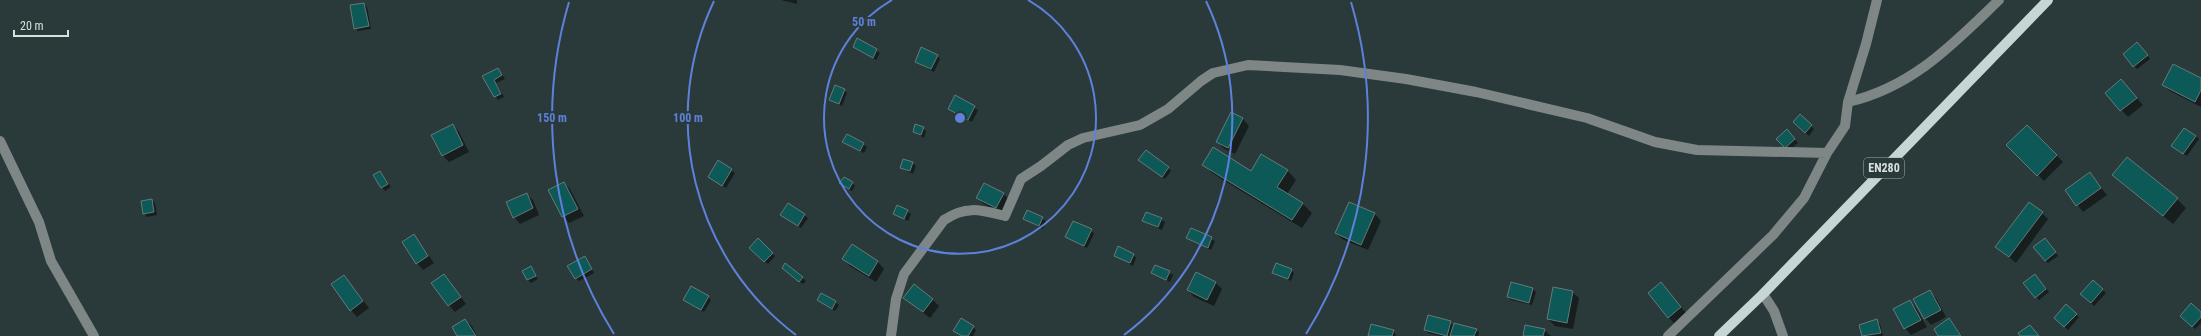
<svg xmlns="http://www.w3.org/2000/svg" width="2201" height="336" font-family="'Roboto Condensed',sans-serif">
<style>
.shadow{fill:#0007}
.building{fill:#0c5957;stroke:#677978}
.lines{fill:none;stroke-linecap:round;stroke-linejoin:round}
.minor{stroke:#7e8686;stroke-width:10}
.major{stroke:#c6d6d5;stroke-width:10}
.ring{fill:none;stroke:#5e81da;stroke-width:2}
.labels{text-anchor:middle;stroke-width:4;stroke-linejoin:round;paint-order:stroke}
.shield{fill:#2a3939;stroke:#a3aead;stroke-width:1}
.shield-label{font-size:12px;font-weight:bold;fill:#d7e0df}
.centre{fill:#5e81da;stroke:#2a3939;stroke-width:2}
.ring-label{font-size:12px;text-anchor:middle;font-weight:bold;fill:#5e81da;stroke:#2a3939;stroke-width:4;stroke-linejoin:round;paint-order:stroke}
</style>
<rect width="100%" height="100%" fill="#2a3939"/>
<path class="shadow" d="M 781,0 L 797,0 L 797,4 Z
M 364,4 L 367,7 L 371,29 L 358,31 L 355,28 Z
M 858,40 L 880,53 L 876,60 L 854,46 Z
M 2140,47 L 2150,59 L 2137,69 L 2124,54 Z
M 937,55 L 940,59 L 934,72 L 916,62 Z
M 498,69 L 505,79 L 496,83 L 504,97 L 498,100 L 484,76 Z
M 2201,79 L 2201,107 L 2170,91 L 2164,85 Z
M 2121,81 L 2143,105 L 2128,117 L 2106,93 Z
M 844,90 L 847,93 L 842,106 L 830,100 Z
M 955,97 L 978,110 L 972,122 L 949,109 Z
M 1231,113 L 1243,119 L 1249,126 L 1235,154 L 1223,148 L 1217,142 Z
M 1800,116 L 1814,129 L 1809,136 L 1797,125 Z
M 453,125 L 459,132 L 469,152 L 449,162 L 442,155 Z
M 2027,126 L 2063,162 L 2044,181 L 2008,145 Z
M 923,128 L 926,131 L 924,138 L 914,132 Z
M 1790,134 L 1798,143 L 1788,151 L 1777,139 Z
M 847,135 L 867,147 L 864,153 L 844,142 Z
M 2196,136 L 2199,139 L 2187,156 L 2176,149 Z
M 718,162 L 735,173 L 726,188 L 709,177 Z
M 912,163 L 916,166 L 913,174 L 901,168 Z
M 1143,163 L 1168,168 L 1171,171 L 1165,179 Z
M 1203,164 L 1251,172 L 1287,170 L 1296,180 L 1287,194 L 1303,204 L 1312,213 L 1302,228 L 1212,173 Z
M 380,172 L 391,187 L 385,191 L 374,176 Z
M 2089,174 L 2107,195 L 2083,212 L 2066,190 Z
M 564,183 L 570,189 L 584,216 L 569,223 L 563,216 Z
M 841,183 L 852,183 L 855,186 L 852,191 Z
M 2123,184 L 2177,199 L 2186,208 L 2173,224 Z
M 526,194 L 533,200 L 539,215 L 520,224 L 514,217 Z
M 1003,194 L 1010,200 L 1003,214 L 984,204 L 977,198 Z
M 152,200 L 155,203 L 157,215 L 147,217 L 144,213 Z
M 1349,203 L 1375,214 L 1381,221 L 1368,250 L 1342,239 L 1336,233 Z
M 788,204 L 808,218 L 801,228 L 785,218 Z
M 897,206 L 911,214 L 908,221 L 894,213 Z
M 1027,211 L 1046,221 L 1043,229 L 1024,219 Z
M 2042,213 L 2048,219 L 2016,263 L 1997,247 Z
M 1161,219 L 1165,222 L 1162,230 L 1143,221 Z
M 1191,229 L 1215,241 L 1211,250 L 1187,238 Z
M 1091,230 L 1094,234 L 1087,248 L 1067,237 Z
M 414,236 L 434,263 L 423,270 L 417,263 Z
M 758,240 L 775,256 L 768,264 L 750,248 Z
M 2048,242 L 2058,256 L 2048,263 L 2045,260 Z
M 852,246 L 878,262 L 884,269 L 876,282 L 850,266 L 844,259 Z
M 1133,254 L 1136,258 L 1133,266 L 1115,255 Z
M 588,261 L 594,273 L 579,281 L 575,278 Z
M 786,265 L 806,281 L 803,284 L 786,271 Z
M 1156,266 L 1173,275 L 1170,282 L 1153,273 Z
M 530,268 L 538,279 L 531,283 L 528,280 Z
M 1291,270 L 1294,273 L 1291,281 L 1274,273 Z
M 1196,273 L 1216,283 L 1222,289 L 1214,306 L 1194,297 L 1188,290 Z
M 444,275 L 466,304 L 455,312 L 449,305 Z
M 344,276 L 369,308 L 357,317 L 351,310 Z
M 2038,279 L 2049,292 L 2039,300 L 2036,297 Z
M 2093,281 L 2106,293 L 2094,306 L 2081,294 Z
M 1661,283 L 1687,314 L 1675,324 L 1668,317 Z
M 1511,284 L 1533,289 L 1536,292 L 1532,305 L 1511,300 L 1508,297 Z
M 1930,291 L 1936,298 L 1946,317 L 1931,325 L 1925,318 Z
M 1572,292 L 1579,298 L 1573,329 L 1555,326 L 1548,319 Z
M 708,297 L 711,300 L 704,312 L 684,300 Z
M 905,298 L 932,299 L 939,306 L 930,318 Z
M 818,300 L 835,302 L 839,305 L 835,311 Z
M 1910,301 L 1916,308 L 1927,327 L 1911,335 L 1905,328 Z
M 2066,306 L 2079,317 L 2068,330 L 2055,318 Z
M 2201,313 L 2201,323 L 2195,329 L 2184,319 Z
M 1949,319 L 1955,326 L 1962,336 L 1940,336 Z
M 465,320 L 472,326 L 477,336 L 458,336 Z
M 1876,320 L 1880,324 L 1883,336 L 1863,336 L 1860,325 Z
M 1450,322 L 1454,326 L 1476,329 L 1479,333 L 1478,336 L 1441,336 L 1428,333 L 1425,330 Z
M 973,327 L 976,330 L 973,336 L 961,336 L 954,331 Z
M 1544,330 L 1551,336 L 1524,336 Z
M 1394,331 L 1396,336 L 1369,336 Z"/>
<path class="building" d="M 364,3 L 369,26 L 354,29 L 350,5 Z
M 857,38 L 877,49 L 873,58 L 853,47 Z
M 2137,42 L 2148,55 L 2133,67 L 2123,54 Z
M 921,47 L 938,55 L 931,69 L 915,62 Z
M 2173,64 L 2201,78 L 2201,90 L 2195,102 L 2162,85 Z
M 498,68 L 502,75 L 494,80 L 501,94 L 494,97 L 482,76 Z
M 2121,79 L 2137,98 L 2120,111 L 2105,93 Z
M 835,85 L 845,89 L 839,104 L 829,100 Z
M 955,95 L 975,106 L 968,120 L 948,109 Z
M 1231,112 L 1243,118 L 1228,148 L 1216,142 Z
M 1800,114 L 1812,125 L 1805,133 L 1793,122 Z
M 453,124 L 463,145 L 442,156 L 431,135 Z
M 915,124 L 924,127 L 921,135 L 913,132 Z
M 2027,125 L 2057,155 L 2037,176 L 2006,145 Z
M 2184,128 L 2196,136 L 2183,154 L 2171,146 Z
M 1787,129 L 1795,139 L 1785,148 L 1776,139 Z
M 847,134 L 864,143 L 860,151 L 842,142 Z
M 1213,147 L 1251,171 L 1261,154 L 1288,170 L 1277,187 L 1303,203 L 1292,220 L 1202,165 Z
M 1146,150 L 1169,167 L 1162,177 L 1138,160 Z
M 2127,157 L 2178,198 L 2163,216 L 2112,175 Z
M 903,159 L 913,162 L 910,171 L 900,168 Z
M 718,160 L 732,169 L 722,186 L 708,177 Z
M 380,171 L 388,184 L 381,188 L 373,175 Z
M 2090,172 L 2101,188 L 2076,206 L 2065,190 Z
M 844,177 L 853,182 L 849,189 L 839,183 Z
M 564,182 L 578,209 L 562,217 L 548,190 Z
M 984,183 L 1004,193 L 996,208 L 976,198 Z
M 527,193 L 533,208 L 513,218 L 506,202 Z
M 152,199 L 154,212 L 143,214 L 141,201 Z
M 1349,202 L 1375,213 L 1361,245 L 1335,233 Z
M 2029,202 L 2043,212 L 2009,257 L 1995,247 Z
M 788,203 L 805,214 L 798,226 L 780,215 Z
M 897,205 L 908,210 L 904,219 L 893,214 Z
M 1027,210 L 1043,217 L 1039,226 L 1023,219 Z
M 1146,212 L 1162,218 L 1158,227 L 1142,221 Z
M 1073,221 L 1092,229 L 1084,246 L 1065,237 Z
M 1191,228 L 1212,237 L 1208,248 L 1186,238 Z
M 414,234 L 428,256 L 416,264 L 402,242 Z
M 758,238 L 773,253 L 764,262 L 749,248 Z
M 2045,238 L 2056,252 L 2045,261 L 2033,247 Z
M 852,244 L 878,261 L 869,276 L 842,259 Z
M 1118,246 L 1134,254 L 1130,263 L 1114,256 Z
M 585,256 L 592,269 L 575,279 L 567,266 Z
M 785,263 L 803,277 L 799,282 L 782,268 Z
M 1276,263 L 1292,269 L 1288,279 L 1272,273 Z
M 1155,265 L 1170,271 L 1166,280 L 1151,273 Z
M 531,266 L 536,276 L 527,280 L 522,271 Z
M 1196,272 L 1216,282 L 1207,300 L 1187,290 Z
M 444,274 L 461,297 L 448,306 L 431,283 Z
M 2035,274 L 2046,289 L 2035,298 L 2023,283 Z
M 344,275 L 363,301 L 350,311 L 331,284 Z
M 2093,280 L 2103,289 L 2091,303 L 2080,294 Z
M 1511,282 L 1533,288 L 1529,303 L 1507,297 Z
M 1661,282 L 1681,307 L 1668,318 L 1648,293 Z
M 914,284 L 933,299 L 923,312 L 903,298 Z
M 691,286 L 709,296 L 701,310 L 683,300 Z
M 1553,287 L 1573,291 L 1567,323 L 1547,319 Z
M 1930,290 L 1941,310 L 1924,319 L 1913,299 Z
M 821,293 L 836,301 L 832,309 L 817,300 Z
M 1910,300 L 1921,320 L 1904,329 L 1893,309 Z
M 2191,303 L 2201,312 L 2201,317 L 2192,327 L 2180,316 Z
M 2066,304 L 2077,314 L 2064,327 L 2054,318 Z
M 1428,315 L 1451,321 L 1447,336 L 1424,330 Z
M 961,318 L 974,326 L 968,336 L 962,336 L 953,331 Z
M 1949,318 L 1961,336 L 1938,336 L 1934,329 Z
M 465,319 L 476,336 L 457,336 L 452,327 Z
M 1877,319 L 1881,333 L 1862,336 L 1859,325 Z
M 1454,323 L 1477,329 L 1474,336 L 1450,336 Z
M 1371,324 L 1394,330 L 1392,336 L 1368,336 Z
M 1525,325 L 1545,329 L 1543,336 L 1523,336 Z
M 2030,325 L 2039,336 L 2020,336 L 2018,333 Z"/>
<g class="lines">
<path class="minor" d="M 1848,102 C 1913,87 1953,44 1999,0
M 0,141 L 39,222 L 51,261 L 94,336
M 1763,294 L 1774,311 L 1783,336
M 891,336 L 896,299 L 904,274 L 944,220 C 966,205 981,210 1005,216 L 1021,179 L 1041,166 L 1068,145 L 1083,138 L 1140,125 L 1168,109 L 1201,81 L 1213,73 L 1248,65 L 1340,70 L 1406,79 L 1476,92 L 1587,118 L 1655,142 L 1697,150 L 1827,153
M 1668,336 L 1773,235 L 1804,198 L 1827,153 L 1845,126 L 1848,102 L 1866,44 L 1877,0"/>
<path class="major" d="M 1719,336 L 1763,294 L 2048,0"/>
</g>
<g class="ring">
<path d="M1028 0A136 136 0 1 1 892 0"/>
<path d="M796 335A272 272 0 0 1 714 1M1206 1A272 272 0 0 1 1124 335"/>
<path d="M614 334A408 408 0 0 1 569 2M1351 2A408 408 0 0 1 1306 334"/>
</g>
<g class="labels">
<rect class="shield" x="1864" y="158" width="40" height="20" rx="3"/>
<g class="shield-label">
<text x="1884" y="172">EN280</text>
</g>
</g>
<circle cx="960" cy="118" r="6" class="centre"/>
<g class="ring-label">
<text x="864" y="26">50 m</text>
<text x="688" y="122">100 m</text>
<text x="552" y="122">150 m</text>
</g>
<path d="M14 30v6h54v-6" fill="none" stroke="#d7e0df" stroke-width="2"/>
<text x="20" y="30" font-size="12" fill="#d7e0df" stroke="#2a3939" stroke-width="3" paint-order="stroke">20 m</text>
</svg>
